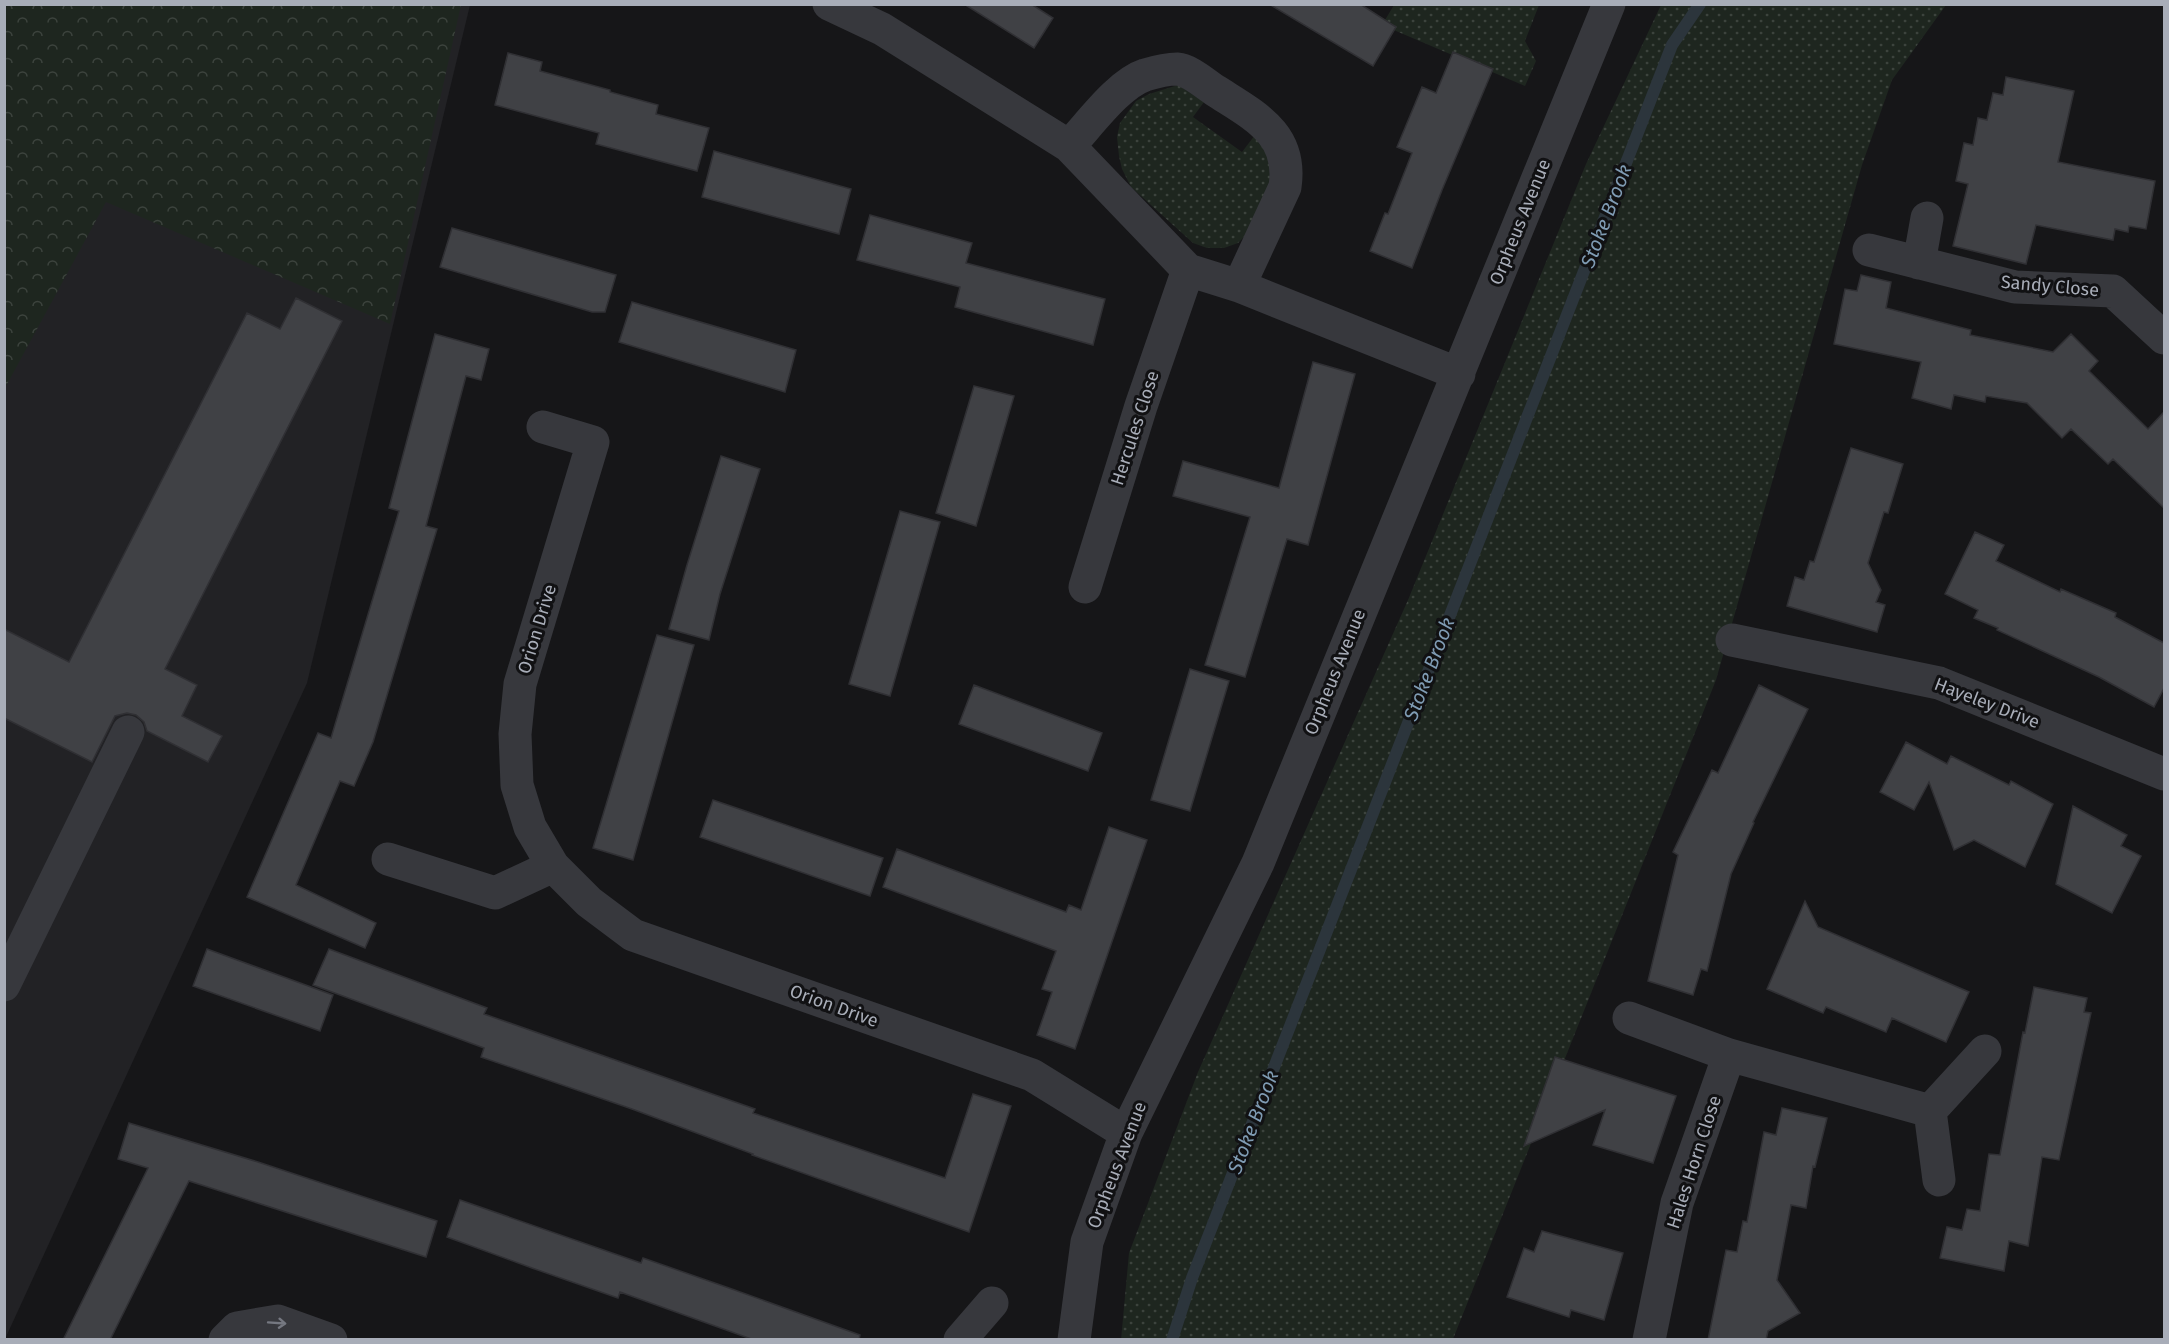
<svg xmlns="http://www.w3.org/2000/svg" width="2169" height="1344" font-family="'Fira Sans',sans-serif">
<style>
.built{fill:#222225}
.grass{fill:url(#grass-dots)}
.park{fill:url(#park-crowns)}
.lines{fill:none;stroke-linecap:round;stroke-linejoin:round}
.stream{stroke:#2c353c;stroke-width:12}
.building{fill:#404145;stroke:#303034;stroke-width:1.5}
.minor{stroke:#37383d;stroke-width:33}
.oneway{stroke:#757881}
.labels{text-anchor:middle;stroke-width:6;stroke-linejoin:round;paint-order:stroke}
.street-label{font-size:18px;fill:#a8adb8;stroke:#111113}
.water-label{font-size:20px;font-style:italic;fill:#7f9bb3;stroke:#111113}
</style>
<defs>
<pattern id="grass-dots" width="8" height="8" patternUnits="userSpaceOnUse" patternTransform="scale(1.5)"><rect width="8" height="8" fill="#1e261f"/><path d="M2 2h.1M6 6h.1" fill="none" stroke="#3c433d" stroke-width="1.8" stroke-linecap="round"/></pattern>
<pattern id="park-crowns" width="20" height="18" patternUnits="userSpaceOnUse" patternTransform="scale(1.5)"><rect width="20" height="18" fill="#1e261f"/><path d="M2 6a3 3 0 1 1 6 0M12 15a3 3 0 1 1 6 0" fill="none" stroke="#3c433d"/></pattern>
</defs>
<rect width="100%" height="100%" fill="#161618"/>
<path class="built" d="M 5,5 L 470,5 L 307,683 L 5,1339 Z"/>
<path class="grass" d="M 1394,5 L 1539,5 L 1525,41 L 1536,61 L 1525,86 L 1382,25 Z
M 1661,5 L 1946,5 L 1892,80 L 1862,165 L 1716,680 L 1453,1339 L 1121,1340 L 1129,1253 L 1198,1072 L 1408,600 L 1586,164 Z
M 1178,85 L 1204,102 L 1193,117 L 1242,152 L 1255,135 L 1270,156 L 1273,184 L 1247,234 L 1238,243 L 1224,248 L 1207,248 L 1193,243 L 1131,187 L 1122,169 L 1119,156 L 1117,137 L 1120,123 L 1136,101 L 1149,94 Z"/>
<path class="park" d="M 5,4 L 461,5 L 390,324 L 106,202 L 5,388 Z"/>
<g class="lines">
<path class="stream" d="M 1172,1340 L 1192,1278 L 1672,45 L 1700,4"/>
</g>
<path class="building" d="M 964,4 L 1031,4 L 1053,18 L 1034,48 Z
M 1269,4 L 1360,4 L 1396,27 L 1373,66 Z
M 1453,52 L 1493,69 L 1442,190 L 1412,268 L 1370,251 L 1385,213 L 1388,214 L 1412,153 L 1397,147 L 1422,87 L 1436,93 Z
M 508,53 L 542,62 L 540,71 L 610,90 L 610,92 L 658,105 L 656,114 L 709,128 L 697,171 L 596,144 L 599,133 L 495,105 Z
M 2006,77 L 2074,91 L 2058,162 L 2155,181 L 2146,229 L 2129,226 L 2128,232 L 2115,229 L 2113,240 L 2036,225 L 2026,264 L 1953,246 L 1968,184 L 1956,181 L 1964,143 L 1973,145 L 1978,118 L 1987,120 L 1993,93 L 2003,95 Z
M 714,151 L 851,189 L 839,234 L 702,197 Z
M 870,215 L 972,243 L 966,263 L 1105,299 L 1093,345 L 955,307 L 960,287 L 857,260 Z
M 452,228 L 616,275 L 605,312 L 592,312 L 440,267 Z
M 1861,275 L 1891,282 L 1886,308 L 1971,330 L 1970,335 L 2053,352 L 2071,334 L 2098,361 L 2089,371 L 2148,429 L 2164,412 L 2164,508 L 2113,459 L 2108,464 L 2071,429 L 2062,438 L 2027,403 L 1986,396 L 1985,402 L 1954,395 L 1951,409 L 1912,398 L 1921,362 L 1834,344 L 1845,289 L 1857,291 Z
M 296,298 L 342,321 L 165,669 L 197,685 L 182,716 L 222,736 L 208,762 L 147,731 L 144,722 L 136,715 L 127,713 L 115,716 L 92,762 L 4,718 L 4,629 L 69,662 L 247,313 L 280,329 Z
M 632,302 L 796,350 L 785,392 L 619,342 Z
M 435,334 L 489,349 L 481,380 L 466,376 L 426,526 L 437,529 L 373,742 L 354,786 L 340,781 L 296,885 L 376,923 L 365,948 L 247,897 L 318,733 L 331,738 L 399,511 L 389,508 Z
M 1313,362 L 1355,374 L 1308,545 L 1287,539 L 1245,677 L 1205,665 L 1250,517 L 1173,496 L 1183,461 L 1279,488 Z
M 974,386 L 1014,396 L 976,526 L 936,513 Z
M 1851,448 L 1903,464 L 1888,513 L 1884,512 L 1868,563 L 1881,590 L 1876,602 L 1885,605 L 1877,632 L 1787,606 L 1795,577 L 1804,580 L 1810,561 L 1814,562 Z
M 721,456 L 760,469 L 720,594 L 709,640 L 669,629 L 687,565 Z
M 900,511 L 940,522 L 890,696 L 849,684 Z
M 1975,532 L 2004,545 L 1996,561 L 2060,592 L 2061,589 L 2116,613 L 2115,617 L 2164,643 L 2164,688 L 2154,707 L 2099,677 L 1997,630 L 1998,628 L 1974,618 L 1978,610 L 1945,594 Z
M 657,635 L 694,645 L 633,860 L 593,848 Z
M 1190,669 L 1229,681 L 1190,811 L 1151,800 Z
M 974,685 L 1102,733 L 1088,771 L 959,724 Z
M 1759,685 L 1808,709 L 1753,822 L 1754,823 L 1731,874 L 1707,971 L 1701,969 L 1693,995 L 1648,981 L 1678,855 L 1673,852 L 1712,770 L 1718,773 Z
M 1906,742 L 1947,764 L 1951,756 L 2009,785 L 2011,781 L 2053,804 L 2025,867 L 1974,840 L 1954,850 L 1929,782 L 1914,810 L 1880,792 Z
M 713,800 L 883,858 L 870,896 L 700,837 Z
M 2073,806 L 2127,835 L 2121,846 L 2141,856 L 2112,913 L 2056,884 Z
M 1109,827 L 1147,840 L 1075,1049 L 1037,1035 L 1052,992 L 1042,989 L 1056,951 L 883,887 L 897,849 L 1066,912 L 1069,905 L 1081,910 Z
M 1805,901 L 1818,927 L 1969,992 L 1946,1042 L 1892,1018 L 1886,1032 L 1826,1007 L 1823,1013 L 1767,989 Z
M 207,949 L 333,995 L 320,1031 L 193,986 Z
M 329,949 L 487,1008 L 484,1014 L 755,1109 L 753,1113 L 945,1178 L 973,1094 L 1011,1106 L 969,1232 L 752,1155 L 753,1154 L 632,1109 L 481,1057 L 484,1048 L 313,985 Z
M 2034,987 L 2087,998 L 2084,1012 L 2091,1013 L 2059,1160 L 2042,1157 L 2028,1246 L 2009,1241 L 2004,1271 L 1940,1258 L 1947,1227 L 1962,1230 L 1967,1209 L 1980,1211 L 1989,1154 L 2000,1155 L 2023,1032 L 2025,1033 Z
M 1555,1057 L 1676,1096 L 1653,1163 L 1593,1145 L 1605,1110 L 1524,1146 Z
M 1782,1108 L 1827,1118 L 1815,1167 L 1813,1166 L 1806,1208 L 1791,1205 L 1777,1280 L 1800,1313 L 1768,1331 L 1766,1340 L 1708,1340 L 1726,1250 L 1737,1252 L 1743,1221 L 1747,1222 L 1764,1132 L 1776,1135 Z
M 129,1123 L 258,1162 L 437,1221 L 426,1257 L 189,1181 L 110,1340 L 63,1340 L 148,1168 L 118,1159 Z
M 460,1200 L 641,1263 L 643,1258 L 729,1288 L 860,1335 L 859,1340 L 754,1340 L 620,1292 L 618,1298 L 532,1268 L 447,1237 Z
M 1542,1231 L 1623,1253 L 1604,1320 L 1571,1310 L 1569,1317 L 1507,1297 L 1524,1248 L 1534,1252 Z"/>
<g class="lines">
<path class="minor" d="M 829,4 L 882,29 L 1069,146 L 1188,270 L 1239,286 L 1459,374
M 1069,146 C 1089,125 1118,84 1145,75 C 1155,72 1166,69 1177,69 C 1190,70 1205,84 1216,91 C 1255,116 1293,134 1285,187 L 1239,286
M 1869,250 L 2015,287 L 2113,291 L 2164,338
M 1919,263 L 1927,218
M 543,427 L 593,442 L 520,684 L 515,734 L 517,785 L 530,827 L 553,866 L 589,902 L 633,935 L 1032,1075 L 1126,1133
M 1085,587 L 1141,406 L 1188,270
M 1732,640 L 1939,683 L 2164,774
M 388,859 L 495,893 L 553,866
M 4,985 L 128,732
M 1629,1018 L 1729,1055 L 1930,1111 L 1939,1180
M 1930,1111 L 1985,1051
M 225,1340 L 237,1328 L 278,1321 L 331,1340
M 960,1340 L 992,1303
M 1074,1340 L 1087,1242 L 1126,1133 L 1258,863 L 1609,4
M 1649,1340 L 1677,1203 L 1729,1055"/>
</g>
<defs><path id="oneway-shaft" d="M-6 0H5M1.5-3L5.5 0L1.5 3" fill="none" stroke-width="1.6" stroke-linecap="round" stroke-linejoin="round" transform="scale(1.5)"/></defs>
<use class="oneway" href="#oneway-shaft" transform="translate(277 1323) rotate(4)"/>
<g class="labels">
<g class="street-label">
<text transform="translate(1520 222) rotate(-68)" y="6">Orpheus Avenue</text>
<text transform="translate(2050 286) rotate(5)" y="6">Sandy Close</text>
<text transform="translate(1135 428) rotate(-72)" y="6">Hercules Close</text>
<text transform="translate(537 629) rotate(-73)" y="6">Orion Drive</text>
<text transform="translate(1335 672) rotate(-68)" y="6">Orpheus Avenue</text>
<text transform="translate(1987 703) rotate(21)" y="6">Hayeley Drive</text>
<text transform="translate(834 1006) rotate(20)" y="6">Orion Drive</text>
<text transform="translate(1694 1162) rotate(-72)" y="6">Hales Horn Close</text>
<text transform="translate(1117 1165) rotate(-69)" y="6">Orpheus Avenue</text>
</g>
<g class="water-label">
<text transform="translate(1606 216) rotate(-69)" y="7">Stoke Brook</text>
<text transform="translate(1429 669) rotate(-69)" y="7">Stoke Brook</text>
<text transform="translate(1253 1122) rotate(-69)" y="7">Stoke Brook</text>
</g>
</g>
<rect width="2169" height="1344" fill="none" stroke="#a8adb8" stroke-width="12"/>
</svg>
